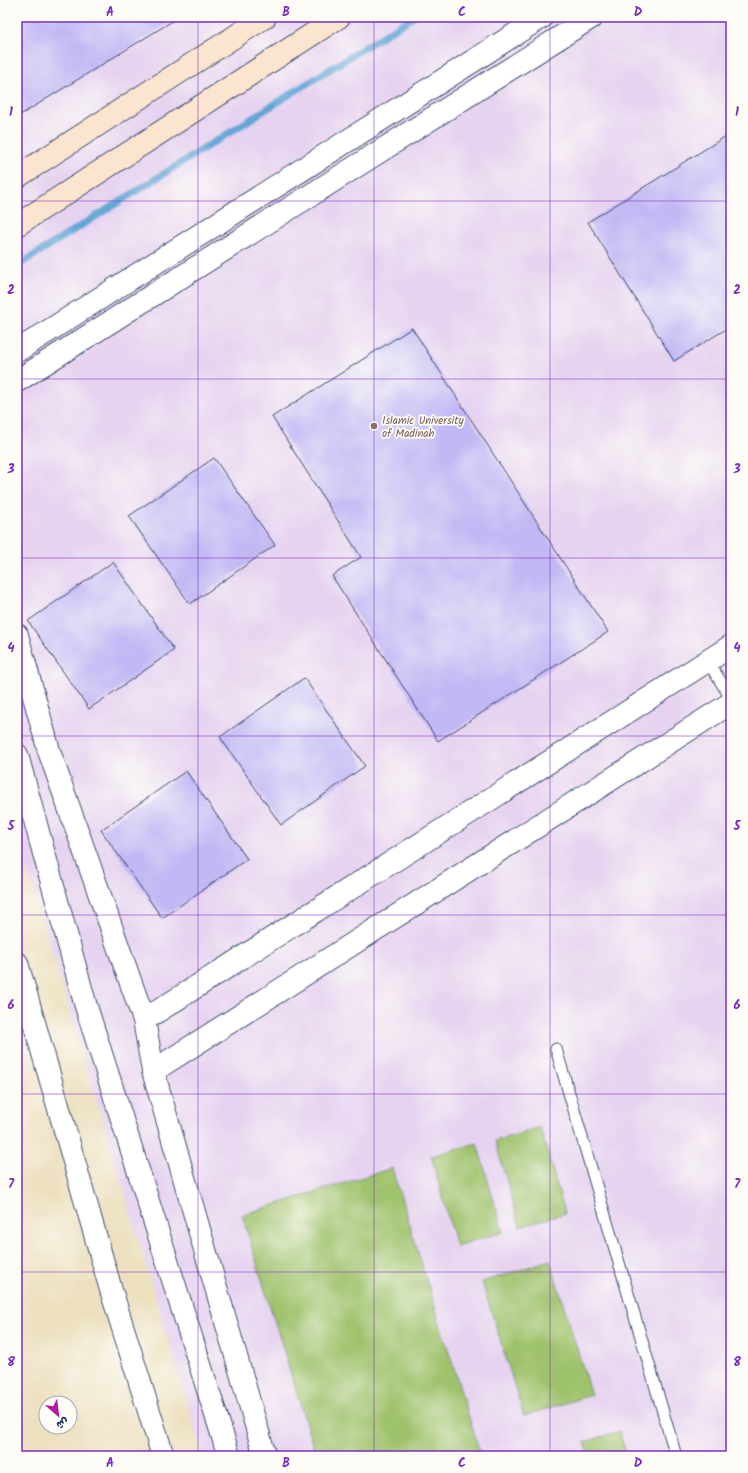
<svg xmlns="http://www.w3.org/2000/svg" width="748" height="1473" font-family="Kalam,'Playpen Sans Arabic',sans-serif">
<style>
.built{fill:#e6d3f0}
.green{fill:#9fc26c;stroke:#5d7865}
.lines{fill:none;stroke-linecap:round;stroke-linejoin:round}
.stream{stroke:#62a5d6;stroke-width:7}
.building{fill:#c1b8f4}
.lane-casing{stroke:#3a4a6d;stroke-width:13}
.street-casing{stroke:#3a4a6d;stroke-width:24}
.secondary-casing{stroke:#3a4a6d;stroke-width:24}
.lane{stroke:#fff;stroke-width:11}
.street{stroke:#fff;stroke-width:22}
.secondary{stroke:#fce5cf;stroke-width:22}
.grid{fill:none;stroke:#7b2cbf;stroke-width:1;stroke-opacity:0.55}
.education-dot{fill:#8d6e63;stroke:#fdfcf7;stroke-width:1.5}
.labels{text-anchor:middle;stroke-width:3.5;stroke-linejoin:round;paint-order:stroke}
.education-label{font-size:11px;fill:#785e54;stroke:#fdfcf7;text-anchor:start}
.neatline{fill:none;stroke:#7b2cbf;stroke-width:1.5}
.grid-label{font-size:13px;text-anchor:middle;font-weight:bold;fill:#7b2cbf}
</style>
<rect width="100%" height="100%" fill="#fdfcf7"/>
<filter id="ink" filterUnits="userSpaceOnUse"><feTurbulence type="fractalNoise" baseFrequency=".025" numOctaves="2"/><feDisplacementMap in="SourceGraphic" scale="8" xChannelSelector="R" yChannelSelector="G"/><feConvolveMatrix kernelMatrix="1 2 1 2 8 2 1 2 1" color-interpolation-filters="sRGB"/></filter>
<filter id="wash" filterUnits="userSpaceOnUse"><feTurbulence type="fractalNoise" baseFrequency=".012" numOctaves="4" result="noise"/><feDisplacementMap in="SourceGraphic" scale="16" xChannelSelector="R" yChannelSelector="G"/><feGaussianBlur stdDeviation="0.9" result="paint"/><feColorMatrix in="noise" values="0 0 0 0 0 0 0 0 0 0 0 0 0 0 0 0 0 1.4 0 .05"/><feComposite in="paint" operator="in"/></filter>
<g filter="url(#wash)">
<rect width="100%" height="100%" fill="#ede0bf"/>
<path class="built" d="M 17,17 L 731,17 L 731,1456 L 203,1456 L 17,835 Z"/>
<path class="green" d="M 540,1127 L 565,1213 L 520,1227 L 495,1141 Z
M 477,1143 L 503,1232 L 456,1246 L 431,1156 Z
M 392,1168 L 481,1456 L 316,1456 L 242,1215 Z
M 550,1260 L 591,1395 L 524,1416 L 482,1282 Z
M 619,1431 L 627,1456 L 589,1456 L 585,1442 Z"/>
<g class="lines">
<path class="stream" d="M 17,266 L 413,17"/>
</g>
<g id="blocks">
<path class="building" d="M 17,17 L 179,17 L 17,117 Z
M 731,133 L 731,326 L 674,361 L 588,222 Z
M 412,328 L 608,632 L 438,741 L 332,576 L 361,557 L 272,417 Z
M 214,458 L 275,545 L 190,604 L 129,516 Z
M 113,562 L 174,650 L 89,709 L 28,621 Z
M 304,678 L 365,766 L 281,825 L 220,737 Z
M 186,771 L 247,859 L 162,918 L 101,830 Z"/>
</g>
</g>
<g filter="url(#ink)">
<use href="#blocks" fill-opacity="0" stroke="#3a4a6d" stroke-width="1"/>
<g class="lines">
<defs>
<path id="lane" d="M 707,660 L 731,698
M 556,1049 L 676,1456"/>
<path id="street" d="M 17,351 L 542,17
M 17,381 L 592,17
M 17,635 L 49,751 L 144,1020 L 153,1071 L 265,1456
M 17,755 L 85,1003 L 229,1456
M 17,963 L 111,1290 L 163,1456
M 144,1020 L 731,646
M 153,1071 L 731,703"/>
<path id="secondary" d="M 17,177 L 265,17
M 17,225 L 339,17"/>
</defs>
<use href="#lane" class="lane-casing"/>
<use href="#street" class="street-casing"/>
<use href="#secondary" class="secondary-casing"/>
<use href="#lane" class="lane"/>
<use href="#street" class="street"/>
<use href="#secondary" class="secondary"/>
</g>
</g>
<path class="grid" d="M 198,17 L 198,1456M 374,17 L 374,1456M 550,17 L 550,1456M 17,201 L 731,201M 17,379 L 731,379M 17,558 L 731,558M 17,736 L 731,736M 17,915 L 731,915M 17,1094 L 731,1094M 17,1272 L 731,1272"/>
<circle class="education-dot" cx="374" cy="426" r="4"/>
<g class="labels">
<g class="education-label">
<text x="382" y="424">Islamic University<tspan x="382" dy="13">of Madinah</tspan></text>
</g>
</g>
<rect width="748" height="1473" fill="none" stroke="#fdfcf7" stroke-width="44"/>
<g transform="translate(58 1415) rotate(152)"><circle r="19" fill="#fdfcf7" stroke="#a3aaba"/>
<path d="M0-3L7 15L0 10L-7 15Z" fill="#b5179e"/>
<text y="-6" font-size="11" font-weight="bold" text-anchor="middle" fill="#1b2f5e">ش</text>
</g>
<rect x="22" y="22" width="704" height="1429" class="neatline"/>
<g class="grid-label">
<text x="110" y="16">A</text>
<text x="286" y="16">B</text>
<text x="462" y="16">C</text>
<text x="638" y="16">D</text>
<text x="11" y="116">1</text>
<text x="737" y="116">1</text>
<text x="11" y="294">2</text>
<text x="737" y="294">2</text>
<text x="11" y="473">3</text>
<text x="737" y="473">3</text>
<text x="11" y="652">4</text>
<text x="737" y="652">4</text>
<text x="11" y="830">5</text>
<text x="737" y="830">5</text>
<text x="11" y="1009">6</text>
<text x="737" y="1009">6</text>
<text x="11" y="1188">7</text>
<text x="737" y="1188">7</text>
<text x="11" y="1366">8</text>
<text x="737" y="1366">8</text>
<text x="110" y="1467">A</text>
<text x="286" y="1467">B</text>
<text x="462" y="1467">C</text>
<text x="638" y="1467">D</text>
</g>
</svg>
